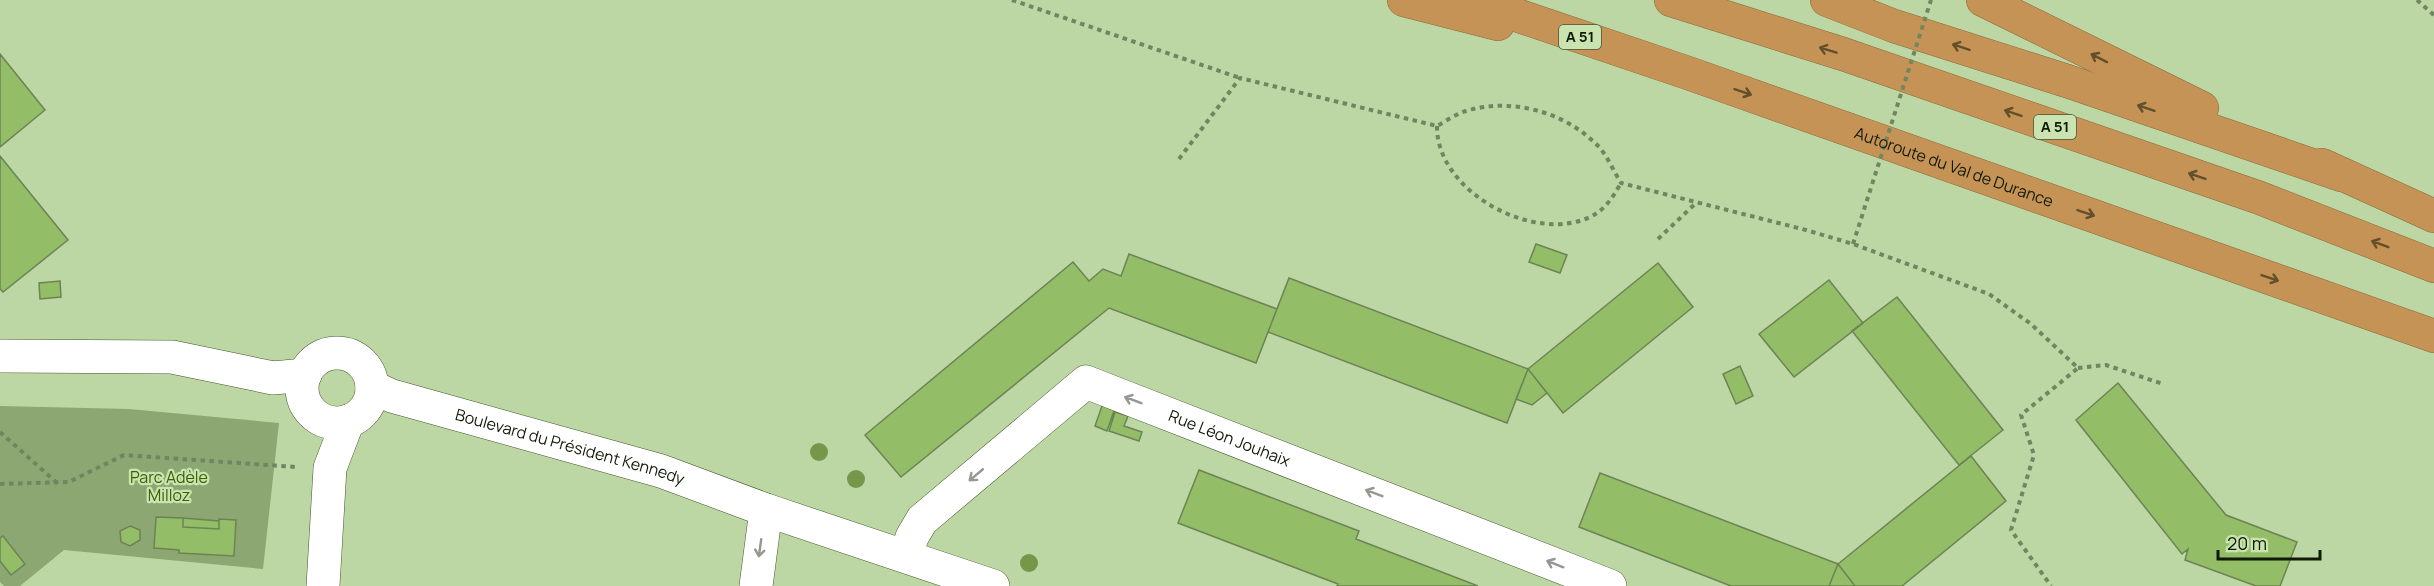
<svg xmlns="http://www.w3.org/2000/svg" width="2434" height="586" font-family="Manrope,sans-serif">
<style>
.green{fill:#8da773}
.building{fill:#93bd67;stroke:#6c8455;stroke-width:1.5}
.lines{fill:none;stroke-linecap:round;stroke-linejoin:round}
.minor-casing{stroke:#415629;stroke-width:34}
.motorway-casing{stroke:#87693b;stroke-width:34}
.path{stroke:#718560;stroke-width:4;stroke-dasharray:4.5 4.5;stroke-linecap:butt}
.minor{stroke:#fff;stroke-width:33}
.motorway{stroke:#c69356;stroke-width:33}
.path-bridge{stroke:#718560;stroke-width:4;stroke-dasharray:4.5 4.5;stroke-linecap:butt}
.tree{fill:#76964a}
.oneway{stroke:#62502b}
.oneway2{stroke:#949890}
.labels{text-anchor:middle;stroke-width:4.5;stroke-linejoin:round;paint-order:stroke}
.shield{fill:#c9e4b0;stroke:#48573a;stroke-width:1.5}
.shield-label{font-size:15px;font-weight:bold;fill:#111a08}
.street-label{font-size:16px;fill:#111a08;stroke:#c9e4b0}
.park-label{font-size:16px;fill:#3d6100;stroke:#c9e4b0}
</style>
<rect width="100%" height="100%" fill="#bcd7a4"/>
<path class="green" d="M 0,406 L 129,409 L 279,423 L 263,569 L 64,550 L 20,586 L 4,586 L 0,582 Z"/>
<path class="building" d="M 0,54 L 45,110 L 0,147 Z
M 0,156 L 68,240 L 3,292 L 0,289 Z
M 1536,244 L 1567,255 L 1560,273 L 1529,262 Z
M 1129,254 L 1277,309 L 1256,363 L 1109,308 L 901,477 L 865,435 L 1073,262 L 1089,281 L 1103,269 L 1121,276 Z
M 1658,263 L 1693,307 L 1563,413 L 1528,369 Z
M 1289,278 L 1528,369 L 1507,423 L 1268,332 Z
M 1829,280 L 1863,323 L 1794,377 L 1759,334 Z
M 60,281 L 61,297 L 40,299 L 39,283 Z
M 1897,297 L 2003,430 L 1959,465 L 1852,331 Z
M 1740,366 L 1753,396 L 1736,404 L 1723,374 Z
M 1528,369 L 1547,393 L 1532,405 L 1516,399 Z
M 2118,383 L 2226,515 L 2297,542 L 2280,586 L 2256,586 L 2185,560 L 2188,549 L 2182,554 L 2076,420 Z
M 1103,403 L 1115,408 L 1107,431 L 1095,426 Z
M 1115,412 L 1128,416 L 1124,426 L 1142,432 L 1139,441 L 1109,431 Z
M 1971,456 L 2006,501 L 1902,586 L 1855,586 L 1838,564 Z
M 1199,470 L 1359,531 L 1356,539 L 1478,586 L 1337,586 L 1338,584 L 1178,523 Z
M 1600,473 L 1838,564 L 1829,586 L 1731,586 L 1579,527 Z
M 156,517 L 183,518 L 183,527 L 219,529 L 219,519 L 236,520 L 234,556 L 179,553 L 179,550 L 154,548 Z
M 183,518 L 219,521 L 219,529 L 183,527 Z
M 130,526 L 140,530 L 140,540 L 130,546 L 121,542 L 120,531 Z
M 3,536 L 25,564 L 11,575 L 0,561 L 0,538 Z
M 1838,564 L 1855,586 L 1829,586 Z"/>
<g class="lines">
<defs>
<g id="minor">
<circle cx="337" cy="388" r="35"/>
<path d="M 0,356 L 172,357 L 273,378 L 305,375"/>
<path id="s1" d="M 372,387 L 392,396 L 661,471 L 766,510 L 993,586"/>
<path id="s2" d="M 906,556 L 912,537 L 922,520 L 1086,382 L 1610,586"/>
<path d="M 323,586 L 330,468 L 348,421"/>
<path d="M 756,586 L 766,510"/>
</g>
<g id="motorway">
<path d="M 1404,0 L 1498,24"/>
<path id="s3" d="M 1472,0 L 1688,73 L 2434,336"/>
<path d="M 1671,0 L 1843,54 L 2260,198 L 2434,266"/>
<path d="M 1827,0 L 1894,26 L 2067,81 L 2341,175"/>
<path d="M 1983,0 L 2202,108"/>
<path d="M 2322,165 L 2434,216"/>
</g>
</defs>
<use href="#minor" class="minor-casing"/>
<use href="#motorway" class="motorway-casing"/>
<path class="path" d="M 1012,0 L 1240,78
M 2417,0 L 2434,15
M 1437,126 C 1436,191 1533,244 1590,217 C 1605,210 1613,197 1621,183
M 1179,159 L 1240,78 L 1437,126 C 1446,121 1456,114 1466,111 C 1512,97 1566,112 1599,147 C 1608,157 1614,172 1621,183 L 1806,230 L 1853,244 L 1989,294 L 2031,324 L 2078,368 L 2021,415 L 2034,455 L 2011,530 L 2051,586
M 1658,239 L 1696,203
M 2078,368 L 2106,365 L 2163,384
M 0,432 L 57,483
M 0,484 L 69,482 L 124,455 L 296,467"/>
<use href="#minor" class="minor"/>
<use href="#motorway" class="motorway"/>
<path class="path-bridge" d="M 1853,244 L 1931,0"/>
</g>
<g class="tree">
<circle cx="819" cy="452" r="9"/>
<circle cx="856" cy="479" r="9"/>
<circle cx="1029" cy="563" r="9"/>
</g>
<defs><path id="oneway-shaft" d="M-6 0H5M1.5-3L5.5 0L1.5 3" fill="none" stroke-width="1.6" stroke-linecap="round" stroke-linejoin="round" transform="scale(1.5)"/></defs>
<g class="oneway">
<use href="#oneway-shaft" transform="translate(1961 47) rotate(-162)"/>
<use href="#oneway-shaft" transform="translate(1828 50) rotate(-163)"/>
<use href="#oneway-shaft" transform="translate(2099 58) rotate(-153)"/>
<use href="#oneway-shaft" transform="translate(1743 92) rotate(19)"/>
<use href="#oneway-shaft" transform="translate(2146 108) rotate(-161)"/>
<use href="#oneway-shaft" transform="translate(2013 113) rotate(-161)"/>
<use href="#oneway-shaft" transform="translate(2197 176) rotate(-161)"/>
<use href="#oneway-shaft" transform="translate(2086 213) rotate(19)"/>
<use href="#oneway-shaft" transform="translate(2380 244) rotate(-159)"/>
<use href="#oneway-shaft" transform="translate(2270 278) rotate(19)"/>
</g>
<g class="oneway2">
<use href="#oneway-shaft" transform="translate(1133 400) rotate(-159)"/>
<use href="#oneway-shaft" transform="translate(976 475) rotate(140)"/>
<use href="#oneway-shaft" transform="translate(1374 493) rotate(-159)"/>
<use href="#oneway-shaft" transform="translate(760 548) rotate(98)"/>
<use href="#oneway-shaft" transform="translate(1555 564) rotate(-158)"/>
</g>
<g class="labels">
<g class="shield">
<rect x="1559" y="25" width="42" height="24" rx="4.5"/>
<rect x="2034" y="115" width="42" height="24" rx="4.5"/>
</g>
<g class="shield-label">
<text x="1580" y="42">A 51</text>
<text x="2055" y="132">A 51</text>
</g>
<g class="street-label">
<text dy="6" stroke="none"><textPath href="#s3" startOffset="510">Autoroute du Val de Durance</textPath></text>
<text dy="6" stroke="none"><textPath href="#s2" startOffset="408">Rue Léon Jouhaix</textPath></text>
<text dy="6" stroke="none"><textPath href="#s1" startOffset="207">Boulevard du Président Kennedy</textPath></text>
</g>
<g class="park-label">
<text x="169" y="483">Parc Adèle<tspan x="169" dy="18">Milloz</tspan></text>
</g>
</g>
<path d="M2218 550v9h102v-9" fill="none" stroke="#111a08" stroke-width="3"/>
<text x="2227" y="550" font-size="18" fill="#111a08" stroke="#c9e4b0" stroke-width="4.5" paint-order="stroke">20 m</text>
</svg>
